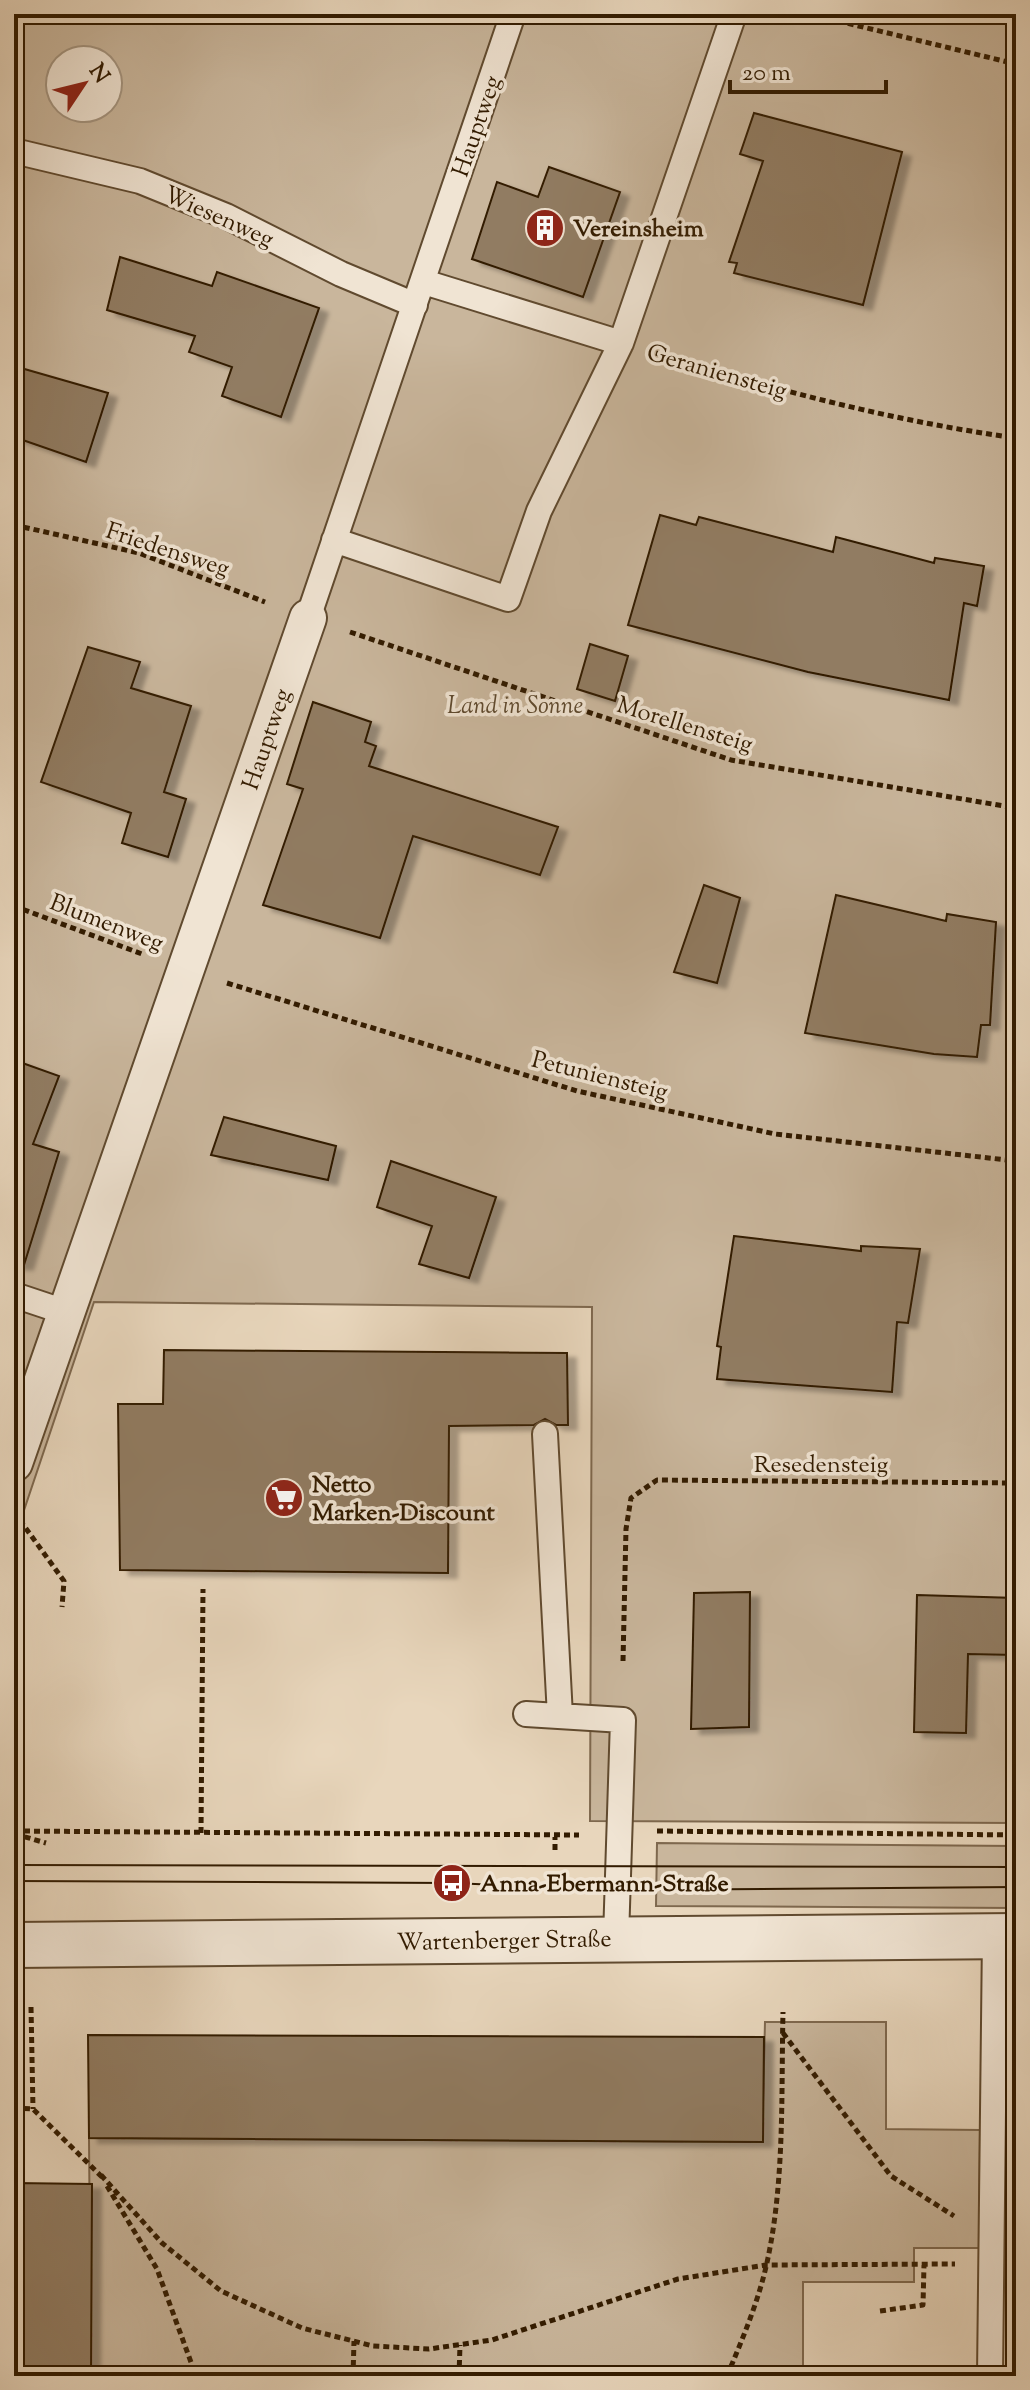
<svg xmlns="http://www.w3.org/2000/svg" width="1030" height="2390" font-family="'Sorts Mill Goudy',serif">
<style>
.green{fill:#c9b69c;stroke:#7e684e;stroke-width:2;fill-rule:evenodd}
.building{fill:#917c62;stroke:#321b00;stroke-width:2;filter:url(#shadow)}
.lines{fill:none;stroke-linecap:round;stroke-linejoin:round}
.service-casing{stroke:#604a2f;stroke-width:28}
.pedestrian-casing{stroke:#604a2f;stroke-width:40}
.tertiary-casing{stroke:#604a2f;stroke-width:48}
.path{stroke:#321b00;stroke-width:5;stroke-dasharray:6 4;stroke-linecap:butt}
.service{stroke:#f0e4d3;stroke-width:24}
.pedestrian{stroke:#f0e4d3;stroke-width:36}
.tertiary{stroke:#f0e4d3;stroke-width:44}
.tram{stroke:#321b00;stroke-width:2}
.labels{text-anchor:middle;stroke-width:7;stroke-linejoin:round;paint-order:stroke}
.street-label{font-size:24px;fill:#321b00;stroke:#f0e4d3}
.poi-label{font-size:24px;font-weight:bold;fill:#321b00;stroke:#f0e4d3;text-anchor:start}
.park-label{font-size:24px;font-style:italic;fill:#5f4a2f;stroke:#f0e4d3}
</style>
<defs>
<filter id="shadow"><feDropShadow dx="9" dy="5" stdDeviation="2" flood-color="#0004"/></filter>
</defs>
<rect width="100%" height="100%" fill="#e8d6bc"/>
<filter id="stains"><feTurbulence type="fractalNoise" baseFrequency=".0025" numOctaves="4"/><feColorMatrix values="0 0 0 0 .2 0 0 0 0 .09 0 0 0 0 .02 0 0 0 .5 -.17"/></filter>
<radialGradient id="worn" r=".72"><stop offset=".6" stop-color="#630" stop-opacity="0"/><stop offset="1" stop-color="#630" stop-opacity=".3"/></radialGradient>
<path class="green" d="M 14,14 L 1016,14 L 1016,1823 L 590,1821 L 592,1307 L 94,1302 L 14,1540 ZM 60,60 L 108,60 L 108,108 L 60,108 Z
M 657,1843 L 1016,1846 L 1016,1908 L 656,1906 Z
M 765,2022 L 886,2022 L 886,2129 L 980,2130 L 979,2248 L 914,2248 L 914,2282 L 803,2282 L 803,2376 L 91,2376 L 89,2138 L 762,2142 Z"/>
<path class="building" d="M 754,113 L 902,152 L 863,305 L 734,273 L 737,263 L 729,262 L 763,161 L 740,154 Z
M 549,167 L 620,192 L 583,297 L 472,259 L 497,182 L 538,197 Z
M 120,257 L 212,286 L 217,272 L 319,308 L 281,417 L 222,396 L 232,367 L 189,352 L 195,336 L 107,310 Z
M 14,366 L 108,393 L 86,462 L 14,437 Z
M 660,515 L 696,525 L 699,517 L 833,552 L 836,537 L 934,563 L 935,558 L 984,566 L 977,606 L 964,603 L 949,700 L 808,672 L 628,625 Z
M 590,644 L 628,656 L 615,701 L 577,689 Z
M 88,647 L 140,662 L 131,688 L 191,706 L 164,792 L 186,799 L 168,857 L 122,843 L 131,813 L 41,782 Z
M 313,702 L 371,722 L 365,742 L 376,746 L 369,766 L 558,827 L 540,875 L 413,836 L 380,938 L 263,905 L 303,789 L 287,784 Z
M 704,885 L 740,898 L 717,983 L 674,972 Z
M 836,895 L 946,921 L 947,914 L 996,922 L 990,1025 L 981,1025 L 977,1057 L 934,1054 L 805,1033 Z
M 14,1060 L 59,1076 L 33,1144 L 59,1152 L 24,1265 L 14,1264 Z
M 224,1117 L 336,1146 L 328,1180 L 211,1155 Z
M 391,1161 L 496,1197 L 469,1278 L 419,1264 L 432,1226 L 377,1207 Z
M 734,1236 L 861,1251 L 861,1246 L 920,1249 L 908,1323 L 897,1322 L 892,1392 L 717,1379 L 721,1347 L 717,1346 Z
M 164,1350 L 567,1353 L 568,1425 L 556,1425 L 545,1419 L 534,1425 L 449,1426 L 448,1573 L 120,1570 L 118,1404 L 163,1404 Z
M 750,1592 L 749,1727 L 691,1729 L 694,1593 Z
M 917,1595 L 1016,1598 L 1016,1655 L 968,1654 L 966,1733 L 914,1732 Z
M 88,2035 L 764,2037 L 763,2142 L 89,2138 Z
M 14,2183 L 92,2184 L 91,2376 L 14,2376 Z"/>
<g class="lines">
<defs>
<path id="service" d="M 14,151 L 140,181 L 226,216 L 341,274 L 415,305
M 424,282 L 621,343
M 334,540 L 508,599 L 539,511 L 621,343 L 734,14
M 308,618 L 513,14
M 14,1295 L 65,1312
M 545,1434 L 560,1716
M 526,1714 L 623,1720 L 616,1938
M 990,2376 L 995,1935"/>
<path id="pedestrian" d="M 14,1463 L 308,618"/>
<path id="tertiary" d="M 14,1945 L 1016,1936"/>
</defs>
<use href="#service" class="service-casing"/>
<use href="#pedestrian" class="pedestrian-casing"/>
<use href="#tertiary" class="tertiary-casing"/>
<path class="path" d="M 809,14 L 1016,64
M 656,353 C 775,390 893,421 1016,438
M 14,525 L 139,553 L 265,602
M 350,632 L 731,760 L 1016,808
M 14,906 L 142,954
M 227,983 L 577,1091 L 775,1134 L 1016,1161
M 14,1512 L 64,1581 L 62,1607
M 623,1661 L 626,1529 L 631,1498 L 657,1480 L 1016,1483
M 14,1831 L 579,1835
M 657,1831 L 1016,1835
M 201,1833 L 203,1589
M 15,1834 L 46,1843
M 555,1850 L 555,1837
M 31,2007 L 33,2109
M 783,2033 L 891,2176 L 954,2216
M 14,2108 L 33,2109 L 102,2177
M 101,2175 L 162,2243 L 221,2291 L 302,2328 L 373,2346 L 429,2349 L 492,2340 L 678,2279 L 766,2265 L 955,2264
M 107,2186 L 157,2269 L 196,2376
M 880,2311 L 923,2305 L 924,2265
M 353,2376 L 354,2341
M 459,2376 L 460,2345
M 727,2376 C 742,2340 757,2305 766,2267 C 785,2184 781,2096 783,2012"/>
<use href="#service" class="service"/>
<use href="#pedestrian" class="pedestrian"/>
<use href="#tertiary" class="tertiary"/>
<path class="tram" d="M 14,1865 L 1016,1867
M 14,1881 L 452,1883 L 618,1890 L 1016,1887"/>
</g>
<defs>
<symbol id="building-disc" viewBox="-11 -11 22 22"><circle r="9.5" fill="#8f2418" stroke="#f0e4d3"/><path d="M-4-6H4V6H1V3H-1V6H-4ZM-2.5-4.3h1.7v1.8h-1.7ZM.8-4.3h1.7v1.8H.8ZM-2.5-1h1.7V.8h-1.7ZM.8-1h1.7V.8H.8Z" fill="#fff"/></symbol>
<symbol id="supermarket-disc" viewBox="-11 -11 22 22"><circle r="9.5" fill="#8f2418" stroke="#f0e4d3"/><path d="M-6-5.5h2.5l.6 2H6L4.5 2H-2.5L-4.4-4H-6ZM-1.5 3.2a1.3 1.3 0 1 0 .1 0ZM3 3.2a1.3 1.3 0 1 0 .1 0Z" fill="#fff"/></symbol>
<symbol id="bus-disc" viewBox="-11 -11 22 22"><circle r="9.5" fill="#8f2418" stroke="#f0e4d3"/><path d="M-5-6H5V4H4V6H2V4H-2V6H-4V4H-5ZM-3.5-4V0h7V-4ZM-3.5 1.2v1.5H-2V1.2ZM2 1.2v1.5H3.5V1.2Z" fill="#fff"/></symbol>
</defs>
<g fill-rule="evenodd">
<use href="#building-disc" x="523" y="206" width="44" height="44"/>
<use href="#supermarket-disc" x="262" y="1476" width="44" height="44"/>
<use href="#bus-disc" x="430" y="1861" width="44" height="44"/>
</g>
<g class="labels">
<g class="street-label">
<text transform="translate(476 126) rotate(-71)" y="8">Hauptweg</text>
<text transform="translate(219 216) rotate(24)" y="8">Wiesenweg</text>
<text transform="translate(717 371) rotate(16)" y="8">Geraniensteig</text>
<text transform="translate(168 549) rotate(18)" y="8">Friedensweg</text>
<text transform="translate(685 724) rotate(17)" y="8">Morellensteig</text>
<text transform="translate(266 739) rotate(-71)" y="8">Hauptweg</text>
<text transform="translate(107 922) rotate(21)" y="8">Blumenweg</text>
<text transform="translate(600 1075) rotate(14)" y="8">Petuniensteig</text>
<text x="821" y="1472">Resedensteig</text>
<text transform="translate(504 1940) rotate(-1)" y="8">Wartenberger Straße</text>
</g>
<g class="poi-label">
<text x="573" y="236">Vereinsheim</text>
<text x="312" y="1492">Netto<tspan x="312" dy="28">Marken-Discount</tspan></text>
<text x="480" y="1891">Anna-Ebermann-Straße</text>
</g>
<g class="park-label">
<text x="515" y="713">Land in Sonne</text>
</g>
</g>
<rect width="1030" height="2390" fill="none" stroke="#e8d6bc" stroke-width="48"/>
<rect x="16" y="16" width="998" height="2358" fill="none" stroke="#321b00" stroke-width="4"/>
<rect x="24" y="24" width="982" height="2342" fill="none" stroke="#321b00" stroke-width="2"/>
<g transform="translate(84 84) rotate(55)"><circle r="38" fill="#f0e4d3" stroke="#a4947f" stroke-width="2"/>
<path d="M0-6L14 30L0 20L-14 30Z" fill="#8f2418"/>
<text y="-12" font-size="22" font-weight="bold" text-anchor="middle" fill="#321b00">N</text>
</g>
<path d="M730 80v12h156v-12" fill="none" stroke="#321b00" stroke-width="4"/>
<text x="742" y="80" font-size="24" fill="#321b00" stroke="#f0e4d3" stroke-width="6" paint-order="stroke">20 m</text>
<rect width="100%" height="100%" filter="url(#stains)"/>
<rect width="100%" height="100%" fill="url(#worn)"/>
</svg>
